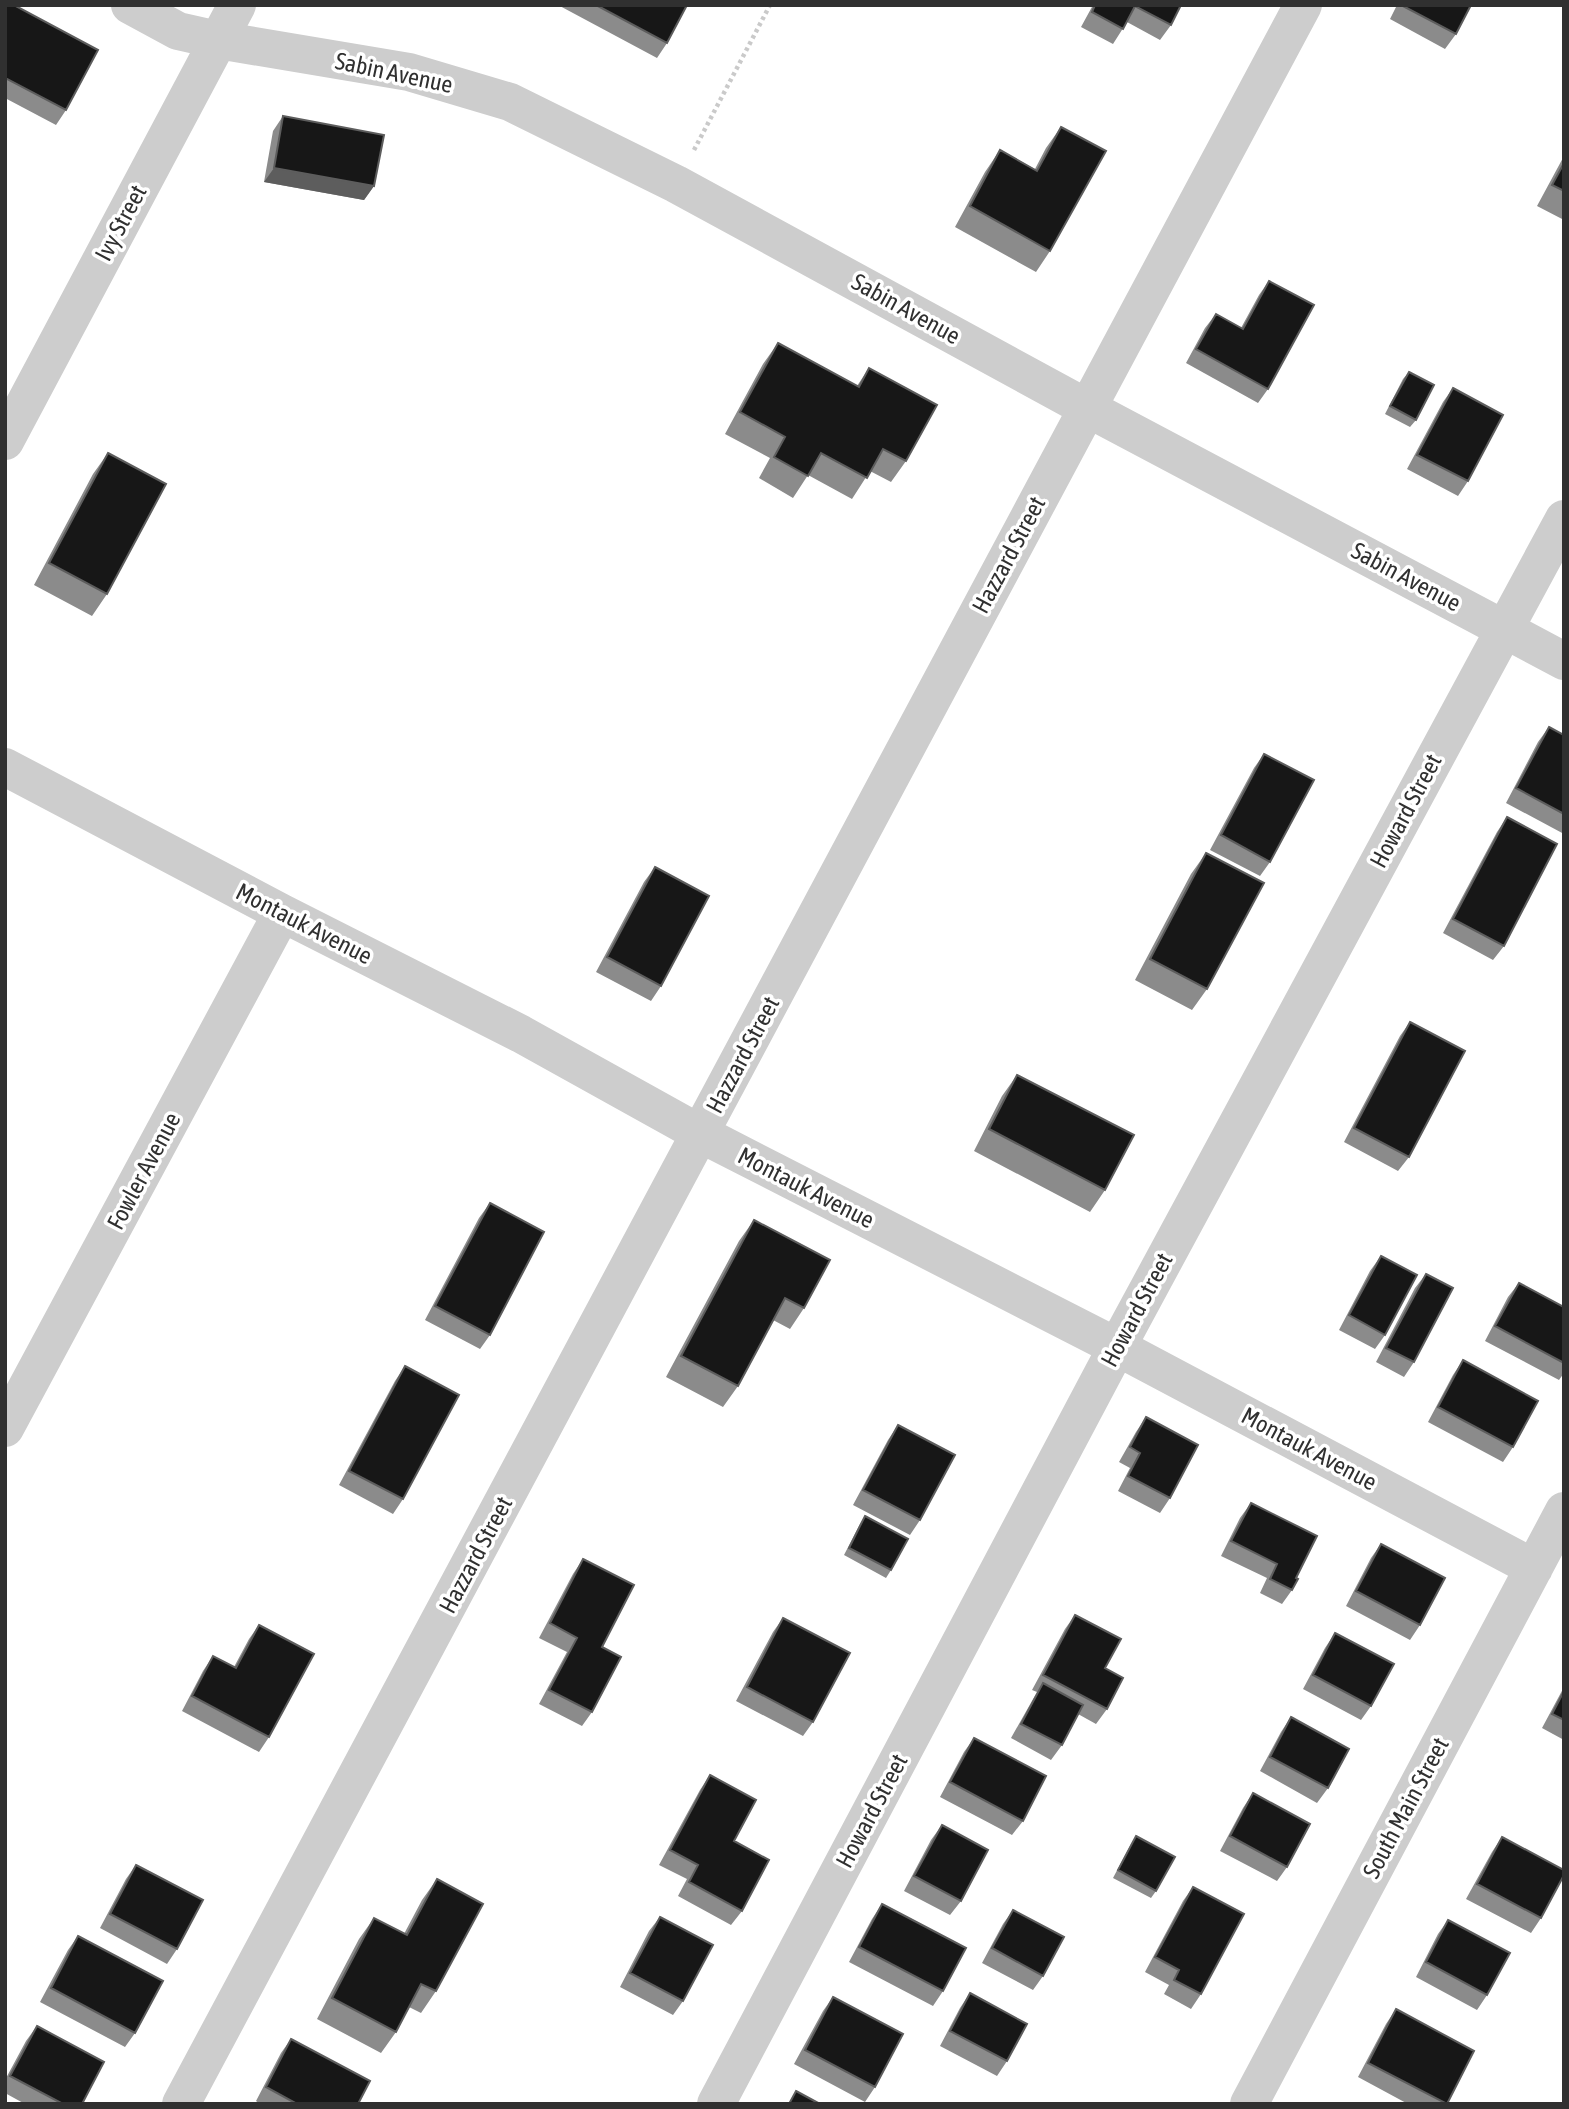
<svg xmlns="http://www.w3.org/2000/svg" width="1569" height="2109" font-family="'Asap Condensed',sans-serif">
<style>
.lines{fill:none;stroke-linecap:round;stroke-linejoin:round}
.path{stroke:#cacaca;stroke-width:4.5;stroke-dasharray:3.5 3.5;stroke-linecap:butt}
.minor{stroke:#cdcdcd;stroke-width:38}
.wall{fill:#8b8b8b}
.shaded-wall{fill:#5d5d5d}
.building{fill:#171717;stroke:#5d5d5d;stroke-width:2}
.labels{text-anchor:middle;stroke-width:7;stroke-linejoin:round;paint-order:stroke}
.street-label{font-size:24px;fill:#303030;stroke:#fff}
</style>
<rect width="100%" height="100%" fill="#fff"/>
<g class="lines">
<path class="path" d="M 694,150 L 770,5"/>
<path class="minor" d="M 130,5 L 178,31 L 218,40 L 409,72 L 510,102 L 676,184 L 1087,408 L 1564,661
M 5,441 L 237,5
M 5,767 L 282,913 L 521,1034 L 701,1134 L 1117,1347 L 1534,1568
M 5,1428 L 282,913
M 181,2104 L 1303,5
M 716,2104 L 1117,1347 L 1564,519
M 1249,2104 L 1564,1511"/>
</g>
<path class="wall" d="M 5,5 L 66,110 L 56,125 L 5,98 Z
M 558,5 L 687,5 L 667,43 L 657,58 Z
M 1093,5 L 1181,5 L 1171,25 L 1160,40 L 1127,22 L 1113,44 L 1081,27 Z
M 1397,5 L 1471,5 L 1456,34 L 1445,49 L 1390,19 Z
M 283,116 L 374,186 L 364,200 L 264,182 L 273,131 Z
M 1061,127 L 1050,251 L 1036,272 L 955,227 L 985,172 L 1000,150 L 1035,169 L 1046,148 Z
M 1564,156 L 1564,220 L 1537,206 Z
M 1269,281 L 1268,389 L 1258,403 L 1186,363 L 1205,328 L 1216,314 L 1241,328 L 1259,295 Z
M 778,343 L 857,386 L 869,368 L 906,461 L 891,482 L 870,471 L 852,499 L 808,475 L 793,498 L 759,478 L 770,458 L 725,434 L 763,364 Z
M 1409,372 L 1416,420 L 1410,427 L 1385,414 L 1403,379 Z
M 1453,388 L 1468,481 L 1458,496 L 1407,469 L 1443,402 Z
M 108,453 L 107,594 L 92,616 L 34,585 L 93,474 Z
M 1549,727 L 1564,735 L 1564,834 L 1506,803 L 1538,742 Z
M 1264,754 L 1270,862 L 1260,876 L 1210,850 L 1254,768 Z
M 1507,817 L 1504,946 L 1493,960 L 1443,933 L 1497,832 Z
M 1206,853 L 1207,989 L 1192,1010 L 1135,980 L 1191,874 Z
M 655,867 L 661,986 L 651,1001 L 596,972 L 644,882 Z
M 1410,1022 L 1409,1157 L 1398,1171 L 1344,1142 L 1400,1036 Z
M 1017,1075 L 1105,1190 L 1090,1212 L 974,1151 L 1002,1096 Z
M 490,1203 L 490,1335 L 480,1349 L 425,1320 L 479,1218 Z
M 754,1220 L 804,1308 L 790,1329 L 773,1320 L 738,1386 L 723,1407 L 666,1377 L 739,1241 Z
M 1381,1256 L 1385,1335 L 1375,1349 L 1339,1330 L 1370,1271 Z
M 1426,1274 L 1414,1362 L 1404,1377 L 1376,1362 L 1415,1288 Z
M 1519,1283 L 1564,1307 L 1564,1373 L 1559,1380 L 1485,1341 L 1508,1297 Z
M 1463,1360 L 1513,1447 L 1503,1462 L 1428,1422 L 1453,1375 Z
M 405,1366 L 403,1499 L 393,1514 L 339,1485 L 395,1381 Z
M 1146,1417 L 1170,1498 L 1160,1513 L 1118,1491 L 1130,1468 L 1119,1462 L 1136,1432 Z
M 898,1425 L 920,1520 L 910,1535 L 853,1505 L 888,1440 Z
M 1251,1503 L 1296,1578 L 1292,1590 L 1282,1604 L 1260,1593 L 1267,1578 L 1221,1556 L 1240,1518 Z
M 865,1516 L 891,1570 L 886,1578 L 844,1555 L 860,1524 Z
M 1381,1544 L 1420,1625 L 1410,1640 L 1346,1606 L 1371,1558 Z
M 583,1559 L 602,1647 L 592,1712 L 582,1726 L 539,1704 L 567,1652 L 539,1638 L 573,1574 Z
M 1075,1615 L 1105,1668 L 1107,1709 L 1096,1724 L 1078,1714 L 1062,1745 L 1051,1760 L 1011,1738 L 1037,1692 L 1032,1690 L 1065,1629 Z
M 783,1618 L 813,1722 L 803,1736 L 736,1701 L 773,1632 Z
M 259,1625 L 269,1737 L 259,1752 L 182,1711 L 203,1671 L 213,1656 L 234,1667 L 249,1639 Z
M 1335,1633 L 1371,1706 L 1361,1720 L 1303,1689 L 1325,1648 Z
M 1564,1687 L 1564,1740 L 1542,1728 Z
M 1291,1717 L 1328,1788 L 1317,1803 L 1260,1771 L 1281,1732 Z
M 974,1738 L 1023,1821 L 1012,1835 L 940,1797 L 964,1752 Z
M 710,1775 L 734,1841 L 742,1911 L 731,1925 L 678,1896 L 687,1879 L 659,1865 L 700,1790 Z
M 1253,1793 L 1287,1867 L 1277,1881 L 1220,1851 L 1243,1808 Z
M 942,1825 L 961,1901 L 950,1915 L 904,1891 L 931,1840 Z
M 1136,1836 L 1156,1891 L 1151,1898 L 1113,1878 L 1131,1844 Z
M 1502,1837 L 1541,1918 L 1531,1933 L 1466,1899 L 1492,1852 Z
M 136,1865 L 177,1949 L 167,1964 L 100,1928 L 126,1879 Z
M 437,1879 L 436,1991 L 421,2013 L 409,2007 L 396,2032 L 381,2053 L 317,2019 L 359,1939 L 374,1918 L 404,1934 L 422,1900 Z
M 1193,1887 L 1201,1994 L 1191,2009 L 1164,1994 L 1169,1985 L 1145,1972 L 1183,1901 Z
M 882,1904 L 943,1991 L 933,2006 L 849,1962 L 872,1919 Z
M 1013,1910 L 1043,1976 L 1033,1990 L 982,1963 L 1003,1924 Z
M 660,1917 L 683,2001 L 673,2015 L 620,1987 L 649,1931 Z
M 1448,1920 L 1487,1995 L 1477,2010 L 1416,1977 L 1438,1934 Z
M 78,1936 L 135,2033 L 125,2047 L 40,2002 L 68,1950 Z
M 970,1993 L 1007,2061 L 997,2076 L 940,2046 L 960,2008 Z
M 833,1997 L 875,2087 L 865,2102 L 794,2064 L 823,2011 Z
M 1396,2009 L 1447,2104 L 1408,2104 L 1358,2077 L 1386,2024 Z
M 37,2026 L 82,2104 L 25,2104 L 5,2093 L 5,2080 L 26,2041 Z
M 291,2039 L 358,2104 L 260,2104 L 256,2101 L 281,2053 Z"/>
<path class="shaded-wall" d="M 274,168 L 374,186 L 364,200 L 264,182 Z"/>
<path class="building" d="M 5,5 L 14,5 L 98,50 L 66,110 L 5,78 Z
M 596,5 L 687,5 L 667,43 Z
M 1095,5 L 1181,5 L 1171,25 L 1135,6 L 1123,29 L 1092,12 Z
M 1401,5 L 1471,5 L 1456,34 Z
M 283,116 L 384,135 L 374,186 L 274,168 Z
M 1061,127 L 1106,151 L 1050,251 L 970,206 L 1000,150 L 1037,171 Z
M 1564,163 L 1564,191 L 1552,185 Z
M 1269,281 L 1314,305 L 1268,389 L 1196,349 L 1216,314 L 1243,329 Z
M 778,343 L 859,387 L 869,368 L 937,405 L 906,461 L 883,449 L 867,478 L 821,453 L 808,476 L 774,457 L 785,437 L 740,412 Z
M 1409,372 L 1434,385 L 1416,420 L 1390,406 Z
M 1453,388 L 1503,415 L 1468,481 L 1417,455 Z
M 108,453 L 166,484 L 107,594 L 49,563 Z
M 1549,727 L 1564,735 L 1564,814 L 1516,788 Z
M 1264,754 L 1314,780 L 1270,862 L 1221,835 Z
M 1507,817 L 1557,844 L 1504,946 L 1453,919 Z
M 1206,853 L 1264,883 L 1207,989 L 1150,959 Z
M 655,867 L 709,896 L 661,986 L 607,957 Z
M 1410,1022 L 1465,1051 L 1409,1157 L 1354,1128 Z
M 1017,1075 L 1134,1135 L 1105,1190 L 989,1129 Z
M 490,1203 L 544,1232 L 490,1335 L 435,1306 Z
M 754,1220 L 830,1260 L 804,1308 L 785,1298 L 738,1386 L 681,1356 Z
M 1381,1256 L 1417,1275 L 1385,1335 L 1349,1315 Z
M 1426,1274 L 1453,1288 L 1414,1362 L 1386,1348 Z
M 1519,1283 L 1564,1307 L 1564,1363 L 1495,1326 Z
M 1463,1360 L 1538,1401 L 1513,1447 L 1438,1407 Z
M 405,1366 L 459,1395 L 403,1499 L 349,1471 Z
M 1146,1417 L 1198,1445 L 1170,1498 L 1128,1476 L 1140,1453 L 1130,1447 Z
M 898,1425 L 955,1455 L 920,1520 L 863,1490 Z
M 1251,1503 L 1317,1536 L 1296,1578 L 1298,1579 L 1292,1590 L 1270,1579 L 1277,1564 L 1231,1541 Z
M 865,1516 L 908,1539 L 891,1570 L 849,1548 Z
M 1381,1544 L 1445,1578 L 1420,1625 L 1356,1591 Z
M 583,1559 L 634,1585 L 602,1647 L 621,1657 L 592,1712 L 549,1690 L 577,1638 L 550,1623 Z
M 1075,1615 L 1121,1639 L 1105,1668 L 1123,1678 L 1107,1709 L 1043,1675 Z
M 783,1618 L 850,1653 L 813,1722 L 747,1687 Z
M 259,1625 L 314,1654 L 269,1737 L 192,1696 L 213,1656 L 236,1668 Z
M 1335,1633 L 1394,1664 L 1371,1706 L 1313,1675 Z
M 1043,1683 L 1083,1705 L 1062,1745 L 1021,1724 Z
M 1564,1691 L 1564,1720 L 1552,1714 Z
M 1291,1717 L 1349,1749 L 1328,1788 L 1270,1757 Z
M 974,1738 L 1046,1776 L 1023,1821 L 950,1782 Z
M 710,1775 L 756,1800 L 734,1841 L 769,1860 L 742,1911 L 689,1882 L 698,1865 L 670,1850 Z
M 1253,1793 L 1310,1824 L 1287,1867 L 1230,1836 Z
M 942,1825 L 988,1850 L 961,1901 L 914,1876 Z
M 1136,1836 L 1175,1857 L 1156,1891 L 1118,1870 Z
M 1502,1837 L 1564,1870 L 1564,1875 L 1541,1918 L 1477,1884 Z
M 136,1865 L 203,1900 L 177,1949 L 110,1914 Z
M 437,1879 L 483,1904 L 436,1991 L 421,1984 L 396,2032 L 332,1998 L 374,1918 L 407,1935 Z
M 1193,1887 L 1244,1914 L 1201,1994 L 1174,1980 L 1179,1970 L 1155,1957 Z
M 882,1904 L 966,1948 L 943,1991 L 859,1947 Z
M 1013,1910 L 1064,1937 L 1043,1976 L 992,1948 Z
M 660,1917 L 713,1945 L 683,2001 L 630,1973 Z
M 1448,1920 L 1510,1953 L 1487,1995 L 1426,1962 Z
M 78,1936 L 163,1981 L 135,2033 L 51,1988 Z
M 970,1993 L 1027,2024 L 1007,2061 L 950,2031 Z
M 833,1997 L 903,2034 L 875,2087 L 805,2050 Z
M 1396,2009 L 1474,2051 L 1447,2104 L 1368,2063 Z
M 37,2026 L 104,2062 L 82,2104 L 63,2104 L 10,2076 Z
M 291,2039 L 370,2081 L 358,2104 L 297,2104 L 266,2087 Z
M 796,2091 L 820,2104 L 789,2104 Z"/>
<g class="labels">
<g class="street-label">
<text transform="translate(394 73) rotate(12)" y="8">Sabin Avenue</text>
<text transform="translate(121 223) rotate(-62)" y="8">Ivy Street</text>
<text transform="translate(906 309) rotate(29)" y="8">Sabin Avenue</text>
<text transform="translate(1009 555) rotate(-62)" y="8">Hazzard Street</text>
<text transform="translate(1406 577) rotate(28)" y="8">Sabin Avenue</text>
<text transform="translate(1406 811) rotate(-62)" y="8">Howard Street</text>
<text transform="translate(304 924) rotate(27)" y="8">Montauk Avenue</text>
<text transform="translate(743 1055) rotate(-62)" y="8">Hazzard Street</text>
<text transform="translate(144 1171) rotate(-62)" y="8">Fowler Avenue</text>
<text transform="translate(806 1188) rotate(27)" y="8">Montauk Avenue</text>
<text transform="translate(1137 1310) rotate(-62)" y="8">Howard Street</text>
<text transform="translate(1309 1449) rotate(28)" y="8">Montauk Avenue</text>
<text transform="translate(476 1555) rotate(-62)" y="8">Hazzard Street</text>
<text transform="translate(1406 1808) rotate(-62)" y="8">South Main Street</text>
<text transform="translate(872 1811) rotate(-62)" y="8">Howard Street</text>
</g>
</g>
<rect width="1569" height="2109" fill="none" stroke="#303030" stroke-width="14"/>
</svg>
